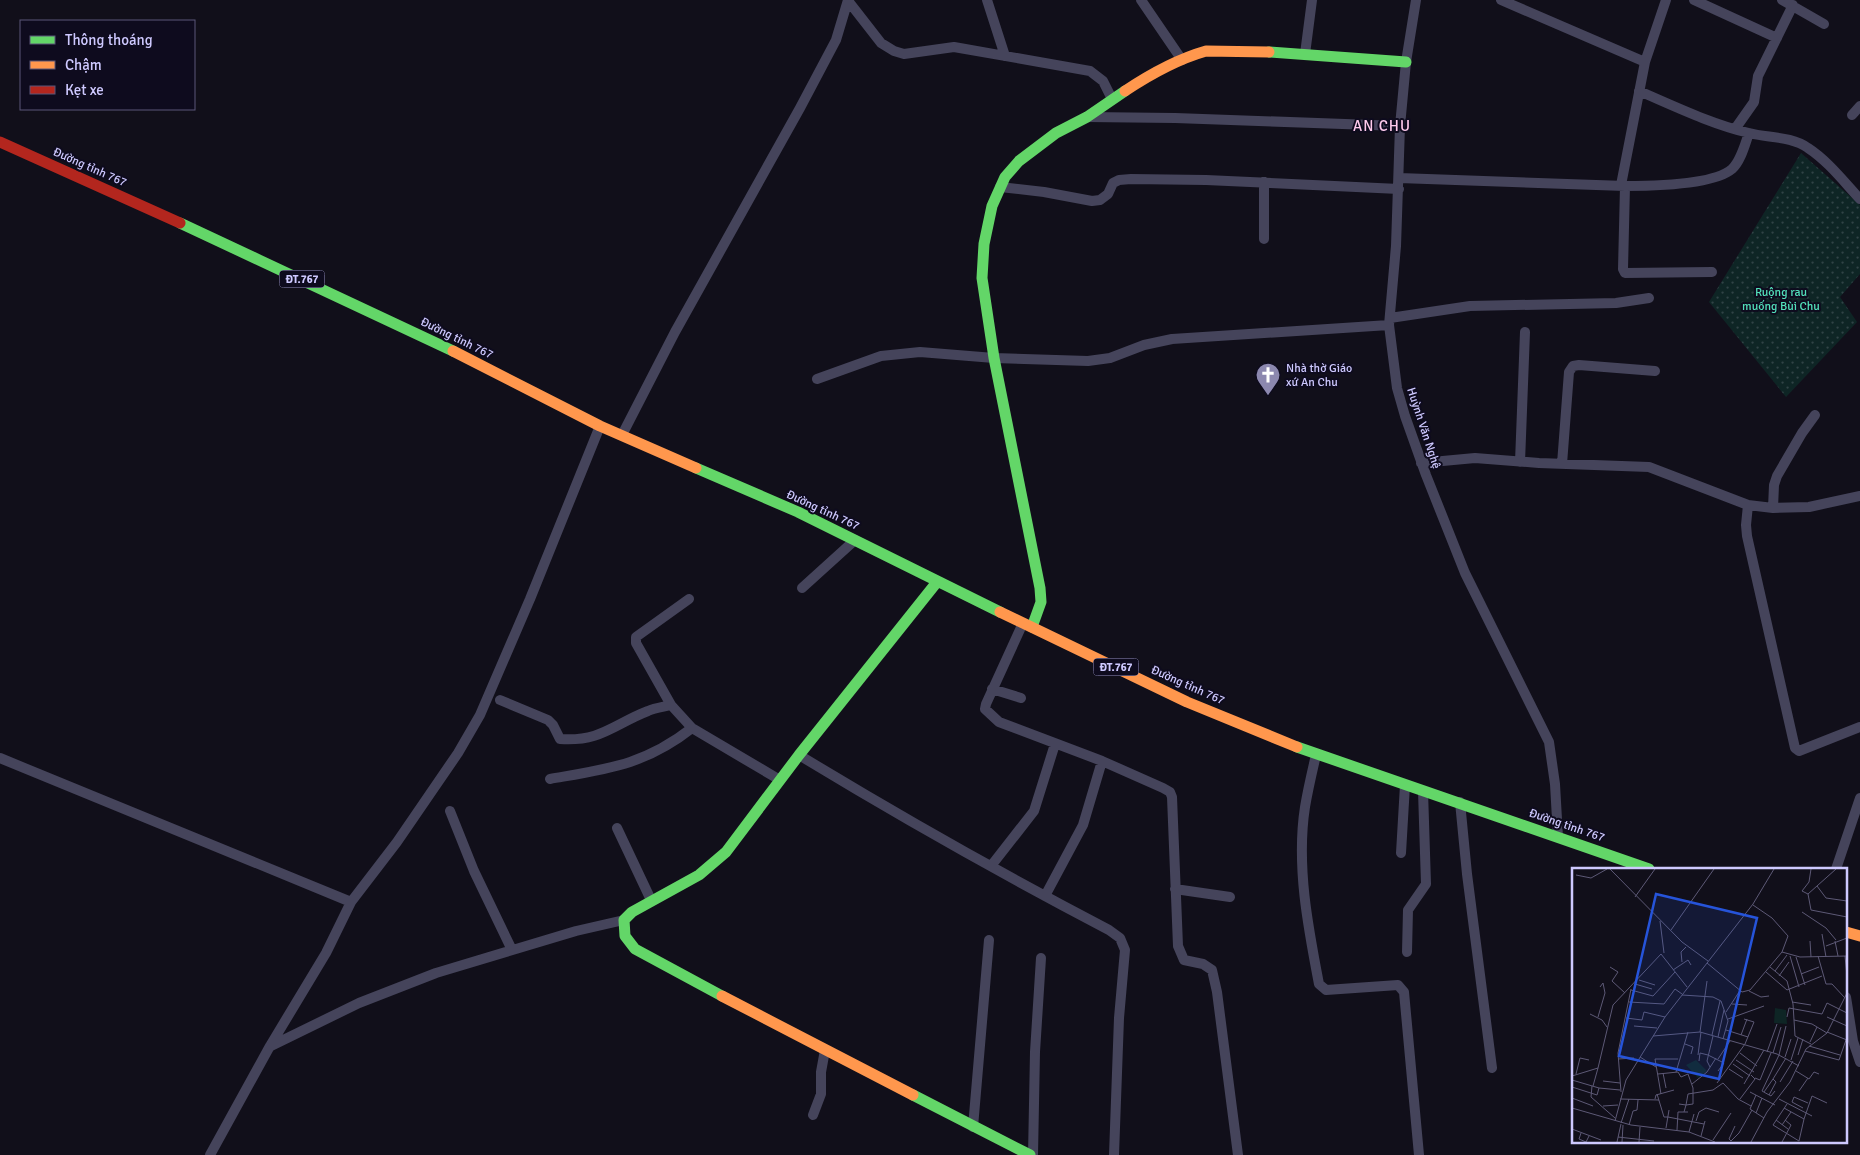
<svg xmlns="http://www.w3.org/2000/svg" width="1860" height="1155" font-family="Signika,sans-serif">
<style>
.park{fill:url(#park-dots)}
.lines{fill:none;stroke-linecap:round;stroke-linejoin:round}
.street{stroke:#45445b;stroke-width:10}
.fast{stroke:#63d668;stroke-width:11}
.slow{stroke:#ff974d;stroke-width:11}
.jam{stroke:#b3261e;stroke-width:11}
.labels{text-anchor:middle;stroke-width:4;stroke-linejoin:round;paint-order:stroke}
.shield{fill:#0e0b1e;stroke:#9490bc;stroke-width:1}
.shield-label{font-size:11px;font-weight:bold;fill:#cec9ff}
.street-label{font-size:12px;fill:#cec9ff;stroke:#0e0b1e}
.park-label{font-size:12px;fill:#53e1bb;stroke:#0e0b1e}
.poi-label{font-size:12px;fill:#cec9ff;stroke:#0e0b1e;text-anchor:start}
.quarter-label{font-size:15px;letter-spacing:1px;fill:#ffcbed;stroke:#0e0b1e}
.inset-road{fill:none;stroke:#5d5976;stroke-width:1}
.view{fill:#2654da;fill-opacity:0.15;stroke:#2654da;stroke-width:2.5}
.inset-edge{fill:none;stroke:#cec9ff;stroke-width:2.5}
</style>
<defs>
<pattern id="park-dots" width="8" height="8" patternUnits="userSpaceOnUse" patternTransform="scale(1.25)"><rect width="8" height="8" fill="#0e2525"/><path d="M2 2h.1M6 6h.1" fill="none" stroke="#304346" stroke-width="1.8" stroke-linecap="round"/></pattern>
</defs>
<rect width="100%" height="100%" fill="#110f1a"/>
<path class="park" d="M 1801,153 L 1860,205 L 1860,274 L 1840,297 L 1857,322 L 1786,397 L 1709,302 Z"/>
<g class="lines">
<path class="street" d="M 987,0 L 1005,56
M 1141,0 L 1182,60
M 1416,0 L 1406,62 L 1400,126 L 1396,246 L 1389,325 L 1397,388 L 1405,416 L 1426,475 L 1465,573 L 1549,742 L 1555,784 L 1558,837
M 1501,0 L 1645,62
M 1694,0 L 1777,38
M 1782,0 L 1824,24
M 849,2 L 881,43 L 894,51 L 904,54 L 954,47 L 1090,71 L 1103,81 L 1112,99
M 1305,54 L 1312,0
M 1639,91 C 1674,106 1711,124 1749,133 C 1768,138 1791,136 1808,148 C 1828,161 1844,182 1860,199
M 1852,115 L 1860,106
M 1087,117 L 1175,118 L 1400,126
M 1735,129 L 1754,102 L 1758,76 L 1793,5
M 1399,178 L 1625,186 C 1650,186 1713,185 1732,169 C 1741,161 1745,144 1749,133
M 1264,182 L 1264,239
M 1621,185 L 1645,62 L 1666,0
M 1625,186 L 1623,269 L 1625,273 L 1712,272
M 1000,187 L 1044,192 L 1092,201 L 1100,200 L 1108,194 L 1113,183 L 1119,180 L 1131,179 L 1206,180 L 1399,189
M 1390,318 L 1470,306 L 1616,303 L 1649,298
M 817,379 L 881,356 L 920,352 L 994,358 L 1088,361 L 1110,358 L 1144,345 L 1172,339 L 1389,325
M 622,435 L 675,332 L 800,108 L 836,40 L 848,0
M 1520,462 L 1525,332
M 1421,463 L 1475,458 L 1539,463 L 1649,467 L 1748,505 L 1773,508 L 1809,507 L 1860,496
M 1562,464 L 1569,372 L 1573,366 L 1579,365 L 1655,371
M 1748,505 L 1746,525 L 1747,536 L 1795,748 L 1799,751 L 1860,727
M 1773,508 L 1774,485 L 1777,476 L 1802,433 L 1815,415
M 802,588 L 855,540
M 689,599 L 636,637 L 636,643 L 671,705 L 692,728 L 780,780
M 1023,623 L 986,704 L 985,709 L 999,722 L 1102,761 L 1163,788 L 1170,792 L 1172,797 L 1178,946 L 1184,960 L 1203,964 L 1212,970 L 1217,992 L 1238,1155
M 992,689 L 1021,698
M 500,700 L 548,720 L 553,725 L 560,739 C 601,742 614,724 648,711 C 655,708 663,707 671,705
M 799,755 C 901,817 1004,875 1109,930 L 1120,938 L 1125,950 L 1119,1018 L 1114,1155
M 1316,755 C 1312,772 1308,789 1305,807 C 1296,865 1308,927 1319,984 L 1326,990 L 1398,985 L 1404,992 L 1419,1155
M 0,758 L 351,902
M 550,779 C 607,769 645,765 692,728
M 1460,802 L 1467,874 L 1492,1068
M 450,811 L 474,871 L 512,950
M 617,828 L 651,900
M 1401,853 L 1405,785
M 991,866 L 1034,811 L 1055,744
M 1836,869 L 1860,798
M 1175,889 L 1230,897
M 1045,896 L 1083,825 L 1102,761
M 1407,952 L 1408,910 L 1426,884 L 1423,791
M 1846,997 L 1853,1041 L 1860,1062
M 271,1046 L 359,1003 L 436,973 L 576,931 L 624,920
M 813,1115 L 821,1094 L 821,1072 L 825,1050
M 973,1127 L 989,940
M 210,1155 L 270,1046 L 326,953 L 351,902 L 397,842 L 458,753 L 480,715 L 530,599 L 600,426
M 1033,1155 L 1035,1052 L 1041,958"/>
<path class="fast" d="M 1269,52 L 1406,62
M 180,223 L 453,351
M 696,468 L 798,512 L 1000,612
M 1032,627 L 1041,602 L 1040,588 L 994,358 L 982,278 L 984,244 L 992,206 L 1005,177 L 1019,161 L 1056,133 L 1087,117 L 1125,91
M 1297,747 L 1649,869
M 722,996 L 635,949 L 625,936 L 624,920 L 632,912 L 699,875 L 726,852 L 799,755 L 937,582
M 913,1095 L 1030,1155"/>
<path class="slow" d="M 1125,91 C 1149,75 1178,59 1206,51 L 1269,52
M 453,351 L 600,426 L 696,468
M 1000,612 L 1187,702 L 1297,747
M 1846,932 L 1860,936
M 722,996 L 913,1095"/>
<path class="jam" d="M 0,142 L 180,223"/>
</g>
<defs>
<symbol id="church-pin" viewBox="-11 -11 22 30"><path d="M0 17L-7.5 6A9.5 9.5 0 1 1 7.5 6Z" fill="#8c88af" stroke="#0e0b1e"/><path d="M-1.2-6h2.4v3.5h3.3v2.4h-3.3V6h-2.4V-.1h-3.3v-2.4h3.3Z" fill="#fff"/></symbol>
</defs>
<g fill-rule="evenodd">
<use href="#church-pin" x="1254" y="361" width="28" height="38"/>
</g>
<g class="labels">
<g class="shield">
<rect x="279.5" y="270.5" width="45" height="17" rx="4"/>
<rect x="1093.5" y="658.5" width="45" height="17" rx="4"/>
</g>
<g class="shield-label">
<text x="302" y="283">ĐT.767</text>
<text x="1116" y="671">ĐT.767</text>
</g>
<g class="street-label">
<text transform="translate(90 167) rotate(24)" y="4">Đường tỉnh 767</text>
<text transform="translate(457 338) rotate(26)" y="4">Đường tỉnh 767</text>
<text transform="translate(1424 428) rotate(72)" y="4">Huỳnh Văn Nghệ</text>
<text transform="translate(823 510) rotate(25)" y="4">Đường tỉnh 767</text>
<text transform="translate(1188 685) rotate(24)" y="4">Đường tỉnh 767</text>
<text transform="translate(1567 825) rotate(19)" y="4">Đường tỉnh 767</text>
</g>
<g class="park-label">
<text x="1781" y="296">Ruộng rau<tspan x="1781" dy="14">muống Bùi Chu</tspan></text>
</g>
<g class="poi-label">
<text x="1286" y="372">Nhà thờ Giáo<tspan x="1286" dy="14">xứ An Chu</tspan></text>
</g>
<g class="quarter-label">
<text x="1382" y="131">AN CHU</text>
</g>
</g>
<g transform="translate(1572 868)">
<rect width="275" height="275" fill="#110f1a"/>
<path d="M 203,140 L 214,142 L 215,156 L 202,155 Z" fill="#0e2525"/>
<path d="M 124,192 L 135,203 L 126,210 L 114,197 Z" fill="#0e2525"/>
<path class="inset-road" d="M 38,1 L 110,74 L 136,93M 239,1 L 237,14 L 230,23 L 236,26 L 264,1M 4,7 L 19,10 L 35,1M 245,18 L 254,30 L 275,33M 236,26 L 239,42 L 275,49M 63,29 L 83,1M 181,37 L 200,50 L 216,68 L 210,84M 230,44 L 254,60 L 264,72M 88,53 L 92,85M 99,62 L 142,1M 250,66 L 254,89M 238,73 L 239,89M 263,73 L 266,88M 254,78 L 275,70M 218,88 L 227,119M 246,88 L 254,116 L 260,116 L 273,130M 273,88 L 275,108M 224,89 L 233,117M 110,94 L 109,84 L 114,79M 135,95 L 170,124 L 178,122 L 210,84 L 228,89 L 275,88M 38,99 L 46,104 L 40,113 L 53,125M 198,99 L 215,113 L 221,136 L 223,168 L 239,176M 101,102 L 116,92 L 119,97M 203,103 L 215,87M 194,104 L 215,122 L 250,108M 229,106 L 247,99M 207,108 L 217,94M 67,112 L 83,117M 63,116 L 80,121M 59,122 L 81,128 L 103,104M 177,123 L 189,129 L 197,128M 110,127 L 141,129 L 149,133 L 156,153 L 151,171M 57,134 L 92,136 L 103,121 L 110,126M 220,134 L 239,137M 160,136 L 175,137M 154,144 L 167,124M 18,146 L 30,152 L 35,159M 26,149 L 33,125 L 31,115 L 28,119M 215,149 L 217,140 L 250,146 L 255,135 L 275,145M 255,149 L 275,158M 54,150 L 70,152 L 72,144 L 93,149M 156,151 L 192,138M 222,152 L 240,156 L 255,165M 62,158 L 85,160M 154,162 L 176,169M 128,164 L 135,113M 255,164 L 275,172M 140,167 L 148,133M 169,167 L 175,151M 81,168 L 128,164 L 205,186 L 227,198M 146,169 L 152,142M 238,174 L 245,159M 113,176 L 121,179 L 119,186M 237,178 L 268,187M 233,183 L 267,192 L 274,172M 195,184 L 205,156M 168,185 L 185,198M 201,185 L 209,159M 126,187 L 129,164M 136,187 L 152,195 L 146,203M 226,187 L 231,171M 68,189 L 84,199M 213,189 L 219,171M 46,191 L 62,190M 146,191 L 158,173M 164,192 L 182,204M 219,192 L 226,170M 127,193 L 128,185 L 136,187M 161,196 L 178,208M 138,199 L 135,193 L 141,168M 157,201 L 171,210M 224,203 L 237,211 L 242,204 L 247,206M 104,204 L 116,164M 91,205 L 94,220M 4,206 L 8,190 L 17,192M 86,206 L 106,204 L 109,209 L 116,206 L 121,220 L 121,236 L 114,237 L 112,244M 0,208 L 26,200 L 41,137 L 89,86 L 115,119M 183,210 L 188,212 L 199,185M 201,211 L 214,190M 0,212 L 27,220 L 25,227 L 0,219M 31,213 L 48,215M 208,214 L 221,193M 145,215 L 173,176 L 182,154 L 172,151M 120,216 L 135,204 L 144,190M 172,216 L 192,182M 20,218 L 19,229 L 43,250M 21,218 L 26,200M 27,220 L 48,222M 203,223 L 199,228 L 190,223 L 207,187 L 214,158M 227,223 L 236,210M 49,224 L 46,185 L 59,121M 178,224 L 203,237M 192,224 L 201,211 L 204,214 L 197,227M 85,226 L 92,249 L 96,249M 89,226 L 83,191 L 106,191M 184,227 L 178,241 L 192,250M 0,230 L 21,238M 48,231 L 87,232M 83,231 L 84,227 L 102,222M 168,231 L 183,211 L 179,207M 207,231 L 240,248M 107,236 L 114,237 L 116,226 L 141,222 L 151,215 L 166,231 L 179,238M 215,236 L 201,257 L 227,273M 31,238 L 46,237M 0,240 L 59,257 L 117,264 L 143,274M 212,240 L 232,251 L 227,273M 231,240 L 220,234 L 222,229 L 236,235M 184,245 L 190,230M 96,249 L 132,256M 232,251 L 240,228 L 255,235M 204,252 L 216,261M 43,253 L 54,212 L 93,149 L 181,36 L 202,1M 124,253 L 127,244 L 134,240 L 147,244M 49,255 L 57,231M 57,257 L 61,243 L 65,242 L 66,232M 210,257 L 219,244M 163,258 L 157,271 L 159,273 L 167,265 L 180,242M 94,260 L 97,242M 0,261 L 29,272M 105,262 L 106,244 L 116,244M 117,264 L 122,246M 9,265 L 7,271 L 14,274 L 17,268M 129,268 L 133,253M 46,269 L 82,273M 141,272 L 159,245M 45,274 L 49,256M 50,274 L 51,257M 67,274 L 68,259M 179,274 L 195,244 L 218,214 L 234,181 L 255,165 L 275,125M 210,274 L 219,257 L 213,252"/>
<path class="view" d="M 84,26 L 185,50 L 147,211 L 47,188 Z"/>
<rect width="275" height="275" class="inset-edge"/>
</g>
<rect x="20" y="20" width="175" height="90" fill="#0e0b1e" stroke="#5b5778"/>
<rect x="30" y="36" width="25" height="8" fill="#63d668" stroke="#5b5778"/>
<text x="65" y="45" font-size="15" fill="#cec9ff">Thông thoáng</text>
<rect x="30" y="61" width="25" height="8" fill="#ff974d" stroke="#5b5778"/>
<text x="65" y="70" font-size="15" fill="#cec9ff">Chậm</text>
<rect x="30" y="86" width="25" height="8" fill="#b3261e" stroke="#5b5778"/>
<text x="65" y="95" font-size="15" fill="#cec9ff">Kẹt xe</text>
</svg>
